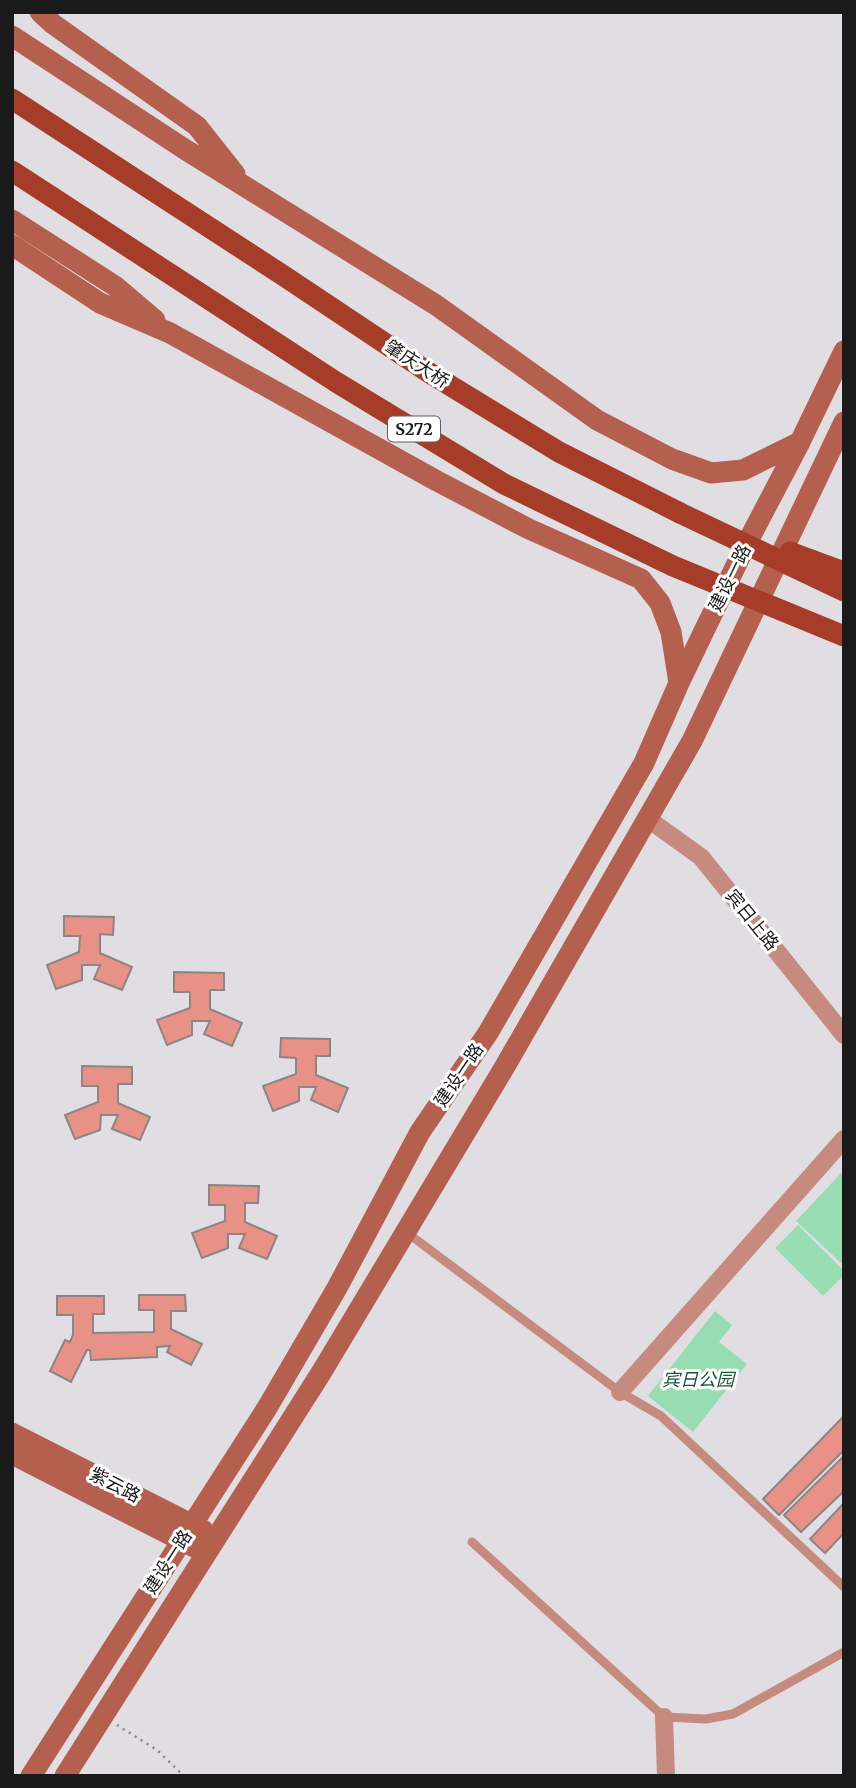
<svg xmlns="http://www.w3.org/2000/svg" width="856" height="1788" font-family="Merriweather,'Noto Sans SC',serif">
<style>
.green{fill:#98dcb1}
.building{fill:#e89186;stroke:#8b8685;stroke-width:2}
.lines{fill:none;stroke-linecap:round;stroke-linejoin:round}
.path{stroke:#888689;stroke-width:2.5;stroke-dasharray:2 5;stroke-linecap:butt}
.lane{stroke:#c68b7e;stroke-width:9}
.street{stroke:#c68b7e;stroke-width:18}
.secondary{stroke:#b5604e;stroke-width:21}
.primary{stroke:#a63d28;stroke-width:21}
.primary-bridge{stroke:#a63d28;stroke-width:21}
.labels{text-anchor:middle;stroke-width:6;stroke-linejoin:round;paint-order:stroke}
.shield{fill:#fff;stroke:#5f5f5f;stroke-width:2}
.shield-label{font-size:16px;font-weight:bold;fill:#1b1a1b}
.street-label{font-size:18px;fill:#1b1a1b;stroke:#fff}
.park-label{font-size:18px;font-style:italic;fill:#1a5635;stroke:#fff}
</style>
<rect width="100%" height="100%" fill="#e1dee3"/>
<path class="green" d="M 844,1170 L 844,1261 L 841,1263 L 796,1221 Z
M 798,1225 L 844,1271 L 844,1275 L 823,1296 L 775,1248 Z
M 715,1311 L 732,1325 L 719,1342 L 747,1364 L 693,1432 L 648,1396 Z"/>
<path class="building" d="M 64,916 L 114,917 L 113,935 L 100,934 L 100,953 L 132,967 L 122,990 L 94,979 L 100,965 L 82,965 L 82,980 L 56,989 L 47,965 L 79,952 L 80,936 L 64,936 Z
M 174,972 L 224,973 L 224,990 L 210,990 L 210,1009 L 242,1023 L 232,1046 L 204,1034 L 210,1021 L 192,1021 L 192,1035 L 167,1045 L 157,1020 L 190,1008 L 190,992 L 174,992 Z
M 281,1038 L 330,1039 L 330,1056 L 316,1056 L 316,1075 L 348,1088 L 338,1112 L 311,1100 L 316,1087 L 299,1087 L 299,1101 L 273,1111 L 263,1086 L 296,1074 L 296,1058 L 280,1057 Z
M 82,1066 L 132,1067 L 132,1084 L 118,1084 L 118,1103 L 150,1117 L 140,1140 L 112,1129 L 118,1115 L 101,1115 L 100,1130 L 75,1139 L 65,1115 L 98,1102 L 98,1086 L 82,1086 Z
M 209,1185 L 259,1186 L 258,1203 L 245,1203 L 245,1222 L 277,1236 L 267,1259 L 239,1248 L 245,1234 L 228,1234 L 228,1248 L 202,1258 L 192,1233 L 225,1221 L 225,1205 L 209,1205 Z
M 139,1295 L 185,1295 L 186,1311 L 171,1311 L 171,1329 L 202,1344 L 191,1365 L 167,1352 L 170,1346 L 157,1347 L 157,1357 L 91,1360 L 90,1350 L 87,1350 L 71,1382 L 50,1371 L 65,1340 L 70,1342 L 73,1335 L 73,1315 L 57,1315 L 57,1296 L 104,1296 L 104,1314 L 93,1314 L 93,1333 L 154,1332 L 154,1310 L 139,1310 Z
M 844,1416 L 844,1450 L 779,1515 L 763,1499 Z
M 844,1456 L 844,1491 L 801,1532 L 784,1515 Z
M 844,1503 L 844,1533 L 825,1553 L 810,1539 Z"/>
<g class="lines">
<path class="path" d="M 117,1725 L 157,1750 L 184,1776"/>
<path class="lane" d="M 406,1232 L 620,1392 L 661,1416 L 844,1587
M 472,1542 L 664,1717 L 706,1719 L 733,1714 L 844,1652"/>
<path class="street" d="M 648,819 L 701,857 L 844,1035
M 620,1392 L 844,1139
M 664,1717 L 666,1776"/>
<path class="secondary" d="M 40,12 L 53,24 L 197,126 L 235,174
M 12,36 L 186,150 L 436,305 L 597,420 L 672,459 L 711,473 L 743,470 L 800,442
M 12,220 L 115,286 L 155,320
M 12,245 L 100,303 L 170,333 L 437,481 L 529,529 L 641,579 L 660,603 L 671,632 L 679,683
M 12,1433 L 203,1530
M 12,1454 L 194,1547
M 31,1776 L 267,1408 L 337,1288 L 420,1132 L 488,1033 L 644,763 L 679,683 L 704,631 L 746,545 L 800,442 L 844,351
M 65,1776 L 321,1373 L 504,1068 L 692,741 L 844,422"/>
<path class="primary" d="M 12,99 L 284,276 L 428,372 L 559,452 L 680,513"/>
<path class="primary-bridge" d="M 12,171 L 336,382 L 504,484 L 673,566 L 844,636
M 680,513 L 844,591
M 790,552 L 844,572"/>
</g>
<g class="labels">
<rect class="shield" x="388" y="416.5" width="52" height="25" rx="5"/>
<g class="shield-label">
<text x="414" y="435">S272</text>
</g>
<g class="street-label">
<text transform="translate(417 364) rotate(33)" y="6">肇庆大桥</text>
<text transform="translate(730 578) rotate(-64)" y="6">建设一路</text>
<text transform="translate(752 920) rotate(51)" y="6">宾日上路</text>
<text transform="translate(459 1075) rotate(-56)" y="6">建设一路</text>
<text transform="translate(115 1485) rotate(27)" y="6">紫云路</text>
<text transform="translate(168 1562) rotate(-57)" y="6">建设一路</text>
</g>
<g class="park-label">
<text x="698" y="1386">宾日公园</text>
</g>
</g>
<rect width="856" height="1788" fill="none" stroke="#1b1a1b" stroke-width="28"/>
</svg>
